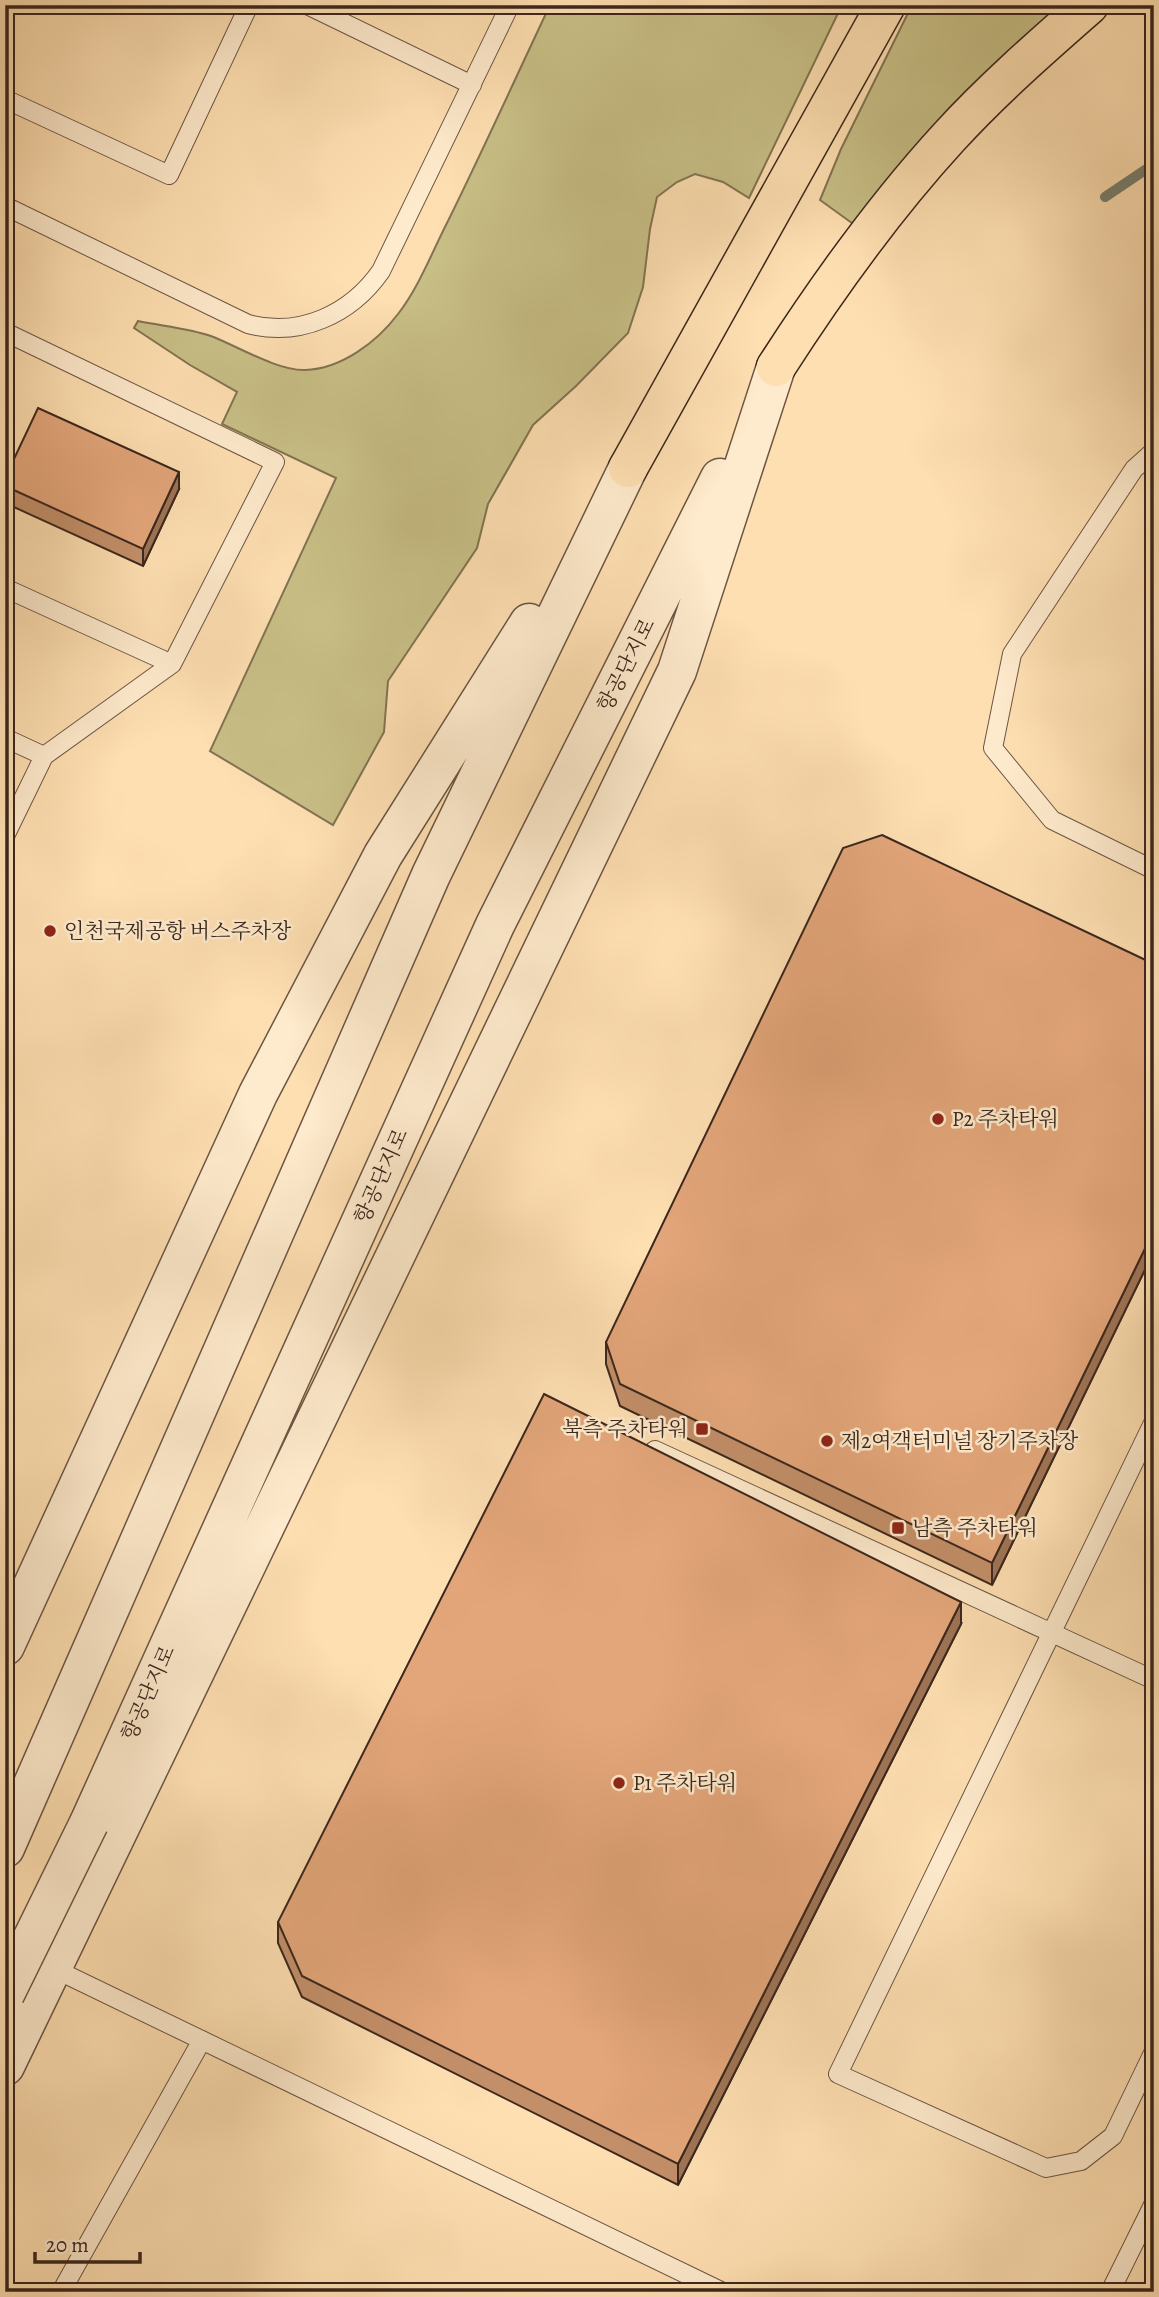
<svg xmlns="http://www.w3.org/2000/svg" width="1159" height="2297" font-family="Alegreya,'Noto Serif KR',serif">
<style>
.green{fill:#c8bf86;stroke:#827352;stroke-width:2}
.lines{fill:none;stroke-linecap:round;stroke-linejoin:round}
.stream{stroke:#788171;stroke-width:10}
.service-casing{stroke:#6c5543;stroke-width:20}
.tertiary-casing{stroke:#6c5543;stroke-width:41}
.trunk-casing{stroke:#3b271e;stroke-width:41}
.service{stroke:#feeacc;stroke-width:18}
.tertiary{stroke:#feeacc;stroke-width:38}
.trunk{stroke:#fedfb1;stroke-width:38}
.tertiary-bridge-casing{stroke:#6c5543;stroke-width:41;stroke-linecap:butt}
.tertiary-bridge{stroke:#feeacc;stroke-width:38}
.wall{fill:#c38f69;stroke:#3b271e;stroke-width:2}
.shaded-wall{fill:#9f7455;stroke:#3b271e;stroke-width:2}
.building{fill:#e3a67a;stroke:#3b271e;stroke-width:2}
.poi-dot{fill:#8f2418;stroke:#feeacc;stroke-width:2.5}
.labels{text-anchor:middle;stroke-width:5;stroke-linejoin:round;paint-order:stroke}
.street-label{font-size:21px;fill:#3b271e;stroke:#feeacc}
.poi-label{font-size:21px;fill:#3b271e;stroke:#feeacc;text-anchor:start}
</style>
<rect width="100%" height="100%" fill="#fedfb1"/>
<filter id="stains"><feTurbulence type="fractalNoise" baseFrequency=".00286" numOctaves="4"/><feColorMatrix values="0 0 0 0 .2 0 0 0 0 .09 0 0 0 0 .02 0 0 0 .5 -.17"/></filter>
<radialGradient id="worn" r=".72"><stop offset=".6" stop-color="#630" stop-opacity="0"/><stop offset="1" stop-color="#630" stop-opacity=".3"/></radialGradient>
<path class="green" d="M 550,5 L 842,5 L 749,198 L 723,182 L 695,174 L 677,182 L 657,197 L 650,229 L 643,287 L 628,333 L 576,386 L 533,425 L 488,504 L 477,548 L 388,681 L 384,732 L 333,825 L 210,751 L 336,478 L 222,424 L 237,392 L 190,365 L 134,328 L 138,321 C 162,326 188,328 211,336 C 237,346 278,371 305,370 C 341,369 377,342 398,314 C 419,287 432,252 448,221 C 483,150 516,77 550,5 Z
M 912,5 L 1079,5 L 856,226 L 820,200 L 841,149 Z"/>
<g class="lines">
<path class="stream" d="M 1105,197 L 1154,164"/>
<defs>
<path id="service" d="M 307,5 L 472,85
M 5,99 L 169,175 L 249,5
M 5,206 L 248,324 C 300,338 351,314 381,271 L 510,5
M 5,332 L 275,462 L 172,664 L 44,756
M 1154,451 L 1134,469 L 1012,654 L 993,748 L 1052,820 L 1154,870
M 5,588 L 172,664
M 5,738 L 44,756 L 5,836
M 1154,1421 L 838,2074 L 1046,2168 L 1081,2161 L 1113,2136 L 1154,2051
M 655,1450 L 1154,1680
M 5,1945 L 723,2292
M 61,2292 L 202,2040
M 1110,2292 L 1154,2203"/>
<path id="tertiary" d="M 5,1646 L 258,1094 L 383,855 L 529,623
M 89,1823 L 495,925 L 720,478
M 5,1848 L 431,875 L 628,468
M 5,2066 L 677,671 L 776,367"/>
<path id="trunk" d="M 776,367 C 828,286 884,208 949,137 C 992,90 1041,47 1089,5
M 628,468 L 886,5"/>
</defs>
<use href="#service" class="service-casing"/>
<use href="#tertiary" class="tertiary-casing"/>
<use href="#trunk" class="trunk-casing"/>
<use href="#service" class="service"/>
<use href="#tertiary" class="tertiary"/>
<use href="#trunk" class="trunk"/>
<defs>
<path id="tertiary-bridge" d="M 5,1994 L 89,1823"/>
</defs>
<use href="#tertiary-bridge" class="tertiary-bridge-casing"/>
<use href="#tertiary-bridge" class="tertiary-bridge"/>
</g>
<path class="wall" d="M 5,478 L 179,489 L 143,566 L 5,503 Z
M 1154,964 L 1154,1251 L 992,1585 L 620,1406 L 606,1364 L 606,1342 Z
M 961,1624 L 678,2185 L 302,1997 L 278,1943 L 278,1922 Z"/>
<path class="shaded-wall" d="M 179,472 L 179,489 L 143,566 L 143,549 Z
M 1154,1230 L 1154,1251 L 992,1585 L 992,1563 Z
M 961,1602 L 961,1624 L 678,2185 L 678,2164 Z"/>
<path class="building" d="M 38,408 L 179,472 L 143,549 L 5,486 L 5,478 Z
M 882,835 L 1154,964 L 1154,1230 L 992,1563 L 620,1384 L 606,1342 L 843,848 Z
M 544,1394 L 961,1602 L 678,2164 L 302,1976 L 278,1922 Z"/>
<g class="poi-dot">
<circle cx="50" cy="931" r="7"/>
<circle cx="938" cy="1119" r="7"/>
<rect x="695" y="1422" width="14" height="14" rx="3.5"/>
<circle cx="827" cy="1441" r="7"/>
<rect x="891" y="1521" width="14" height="14" rx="3.5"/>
<circle cx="619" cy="1783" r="7"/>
</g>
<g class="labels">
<g class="street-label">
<text transform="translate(626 665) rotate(-63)" y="7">항공단지로</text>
<text transform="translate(381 1176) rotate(-66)" y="7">항공단지로</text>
<text transform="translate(148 1693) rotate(-66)" y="7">항공단지로</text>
</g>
<g class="poi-label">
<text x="64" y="938">인천국제공항 버스주차장</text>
<text x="952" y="1126">P2 주차타워</text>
<text x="688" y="1436" text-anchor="end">북측 주차타워</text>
<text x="841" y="1448">제2여객터미널 장기주차장</text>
<text x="912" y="1535">남측 주차타워</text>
<text x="633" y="1790">P1 주차타워</text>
</g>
</g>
<rect width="1159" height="2297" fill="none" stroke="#fedfb1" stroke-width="28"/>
<rect x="7" y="7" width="1145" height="2283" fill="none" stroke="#3b271e" stroke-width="3.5"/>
<rect x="14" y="14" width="1131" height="2269" fill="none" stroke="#3b271e" stroke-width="2"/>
<path d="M35 2252v10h105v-10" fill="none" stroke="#3b271e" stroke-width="3.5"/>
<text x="46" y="2252" font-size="21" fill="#3b271e" stroke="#feeacc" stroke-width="5" paint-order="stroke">20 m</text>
<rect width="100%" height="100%" filter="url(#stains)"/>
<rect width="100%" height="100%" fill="url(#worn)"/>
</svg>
